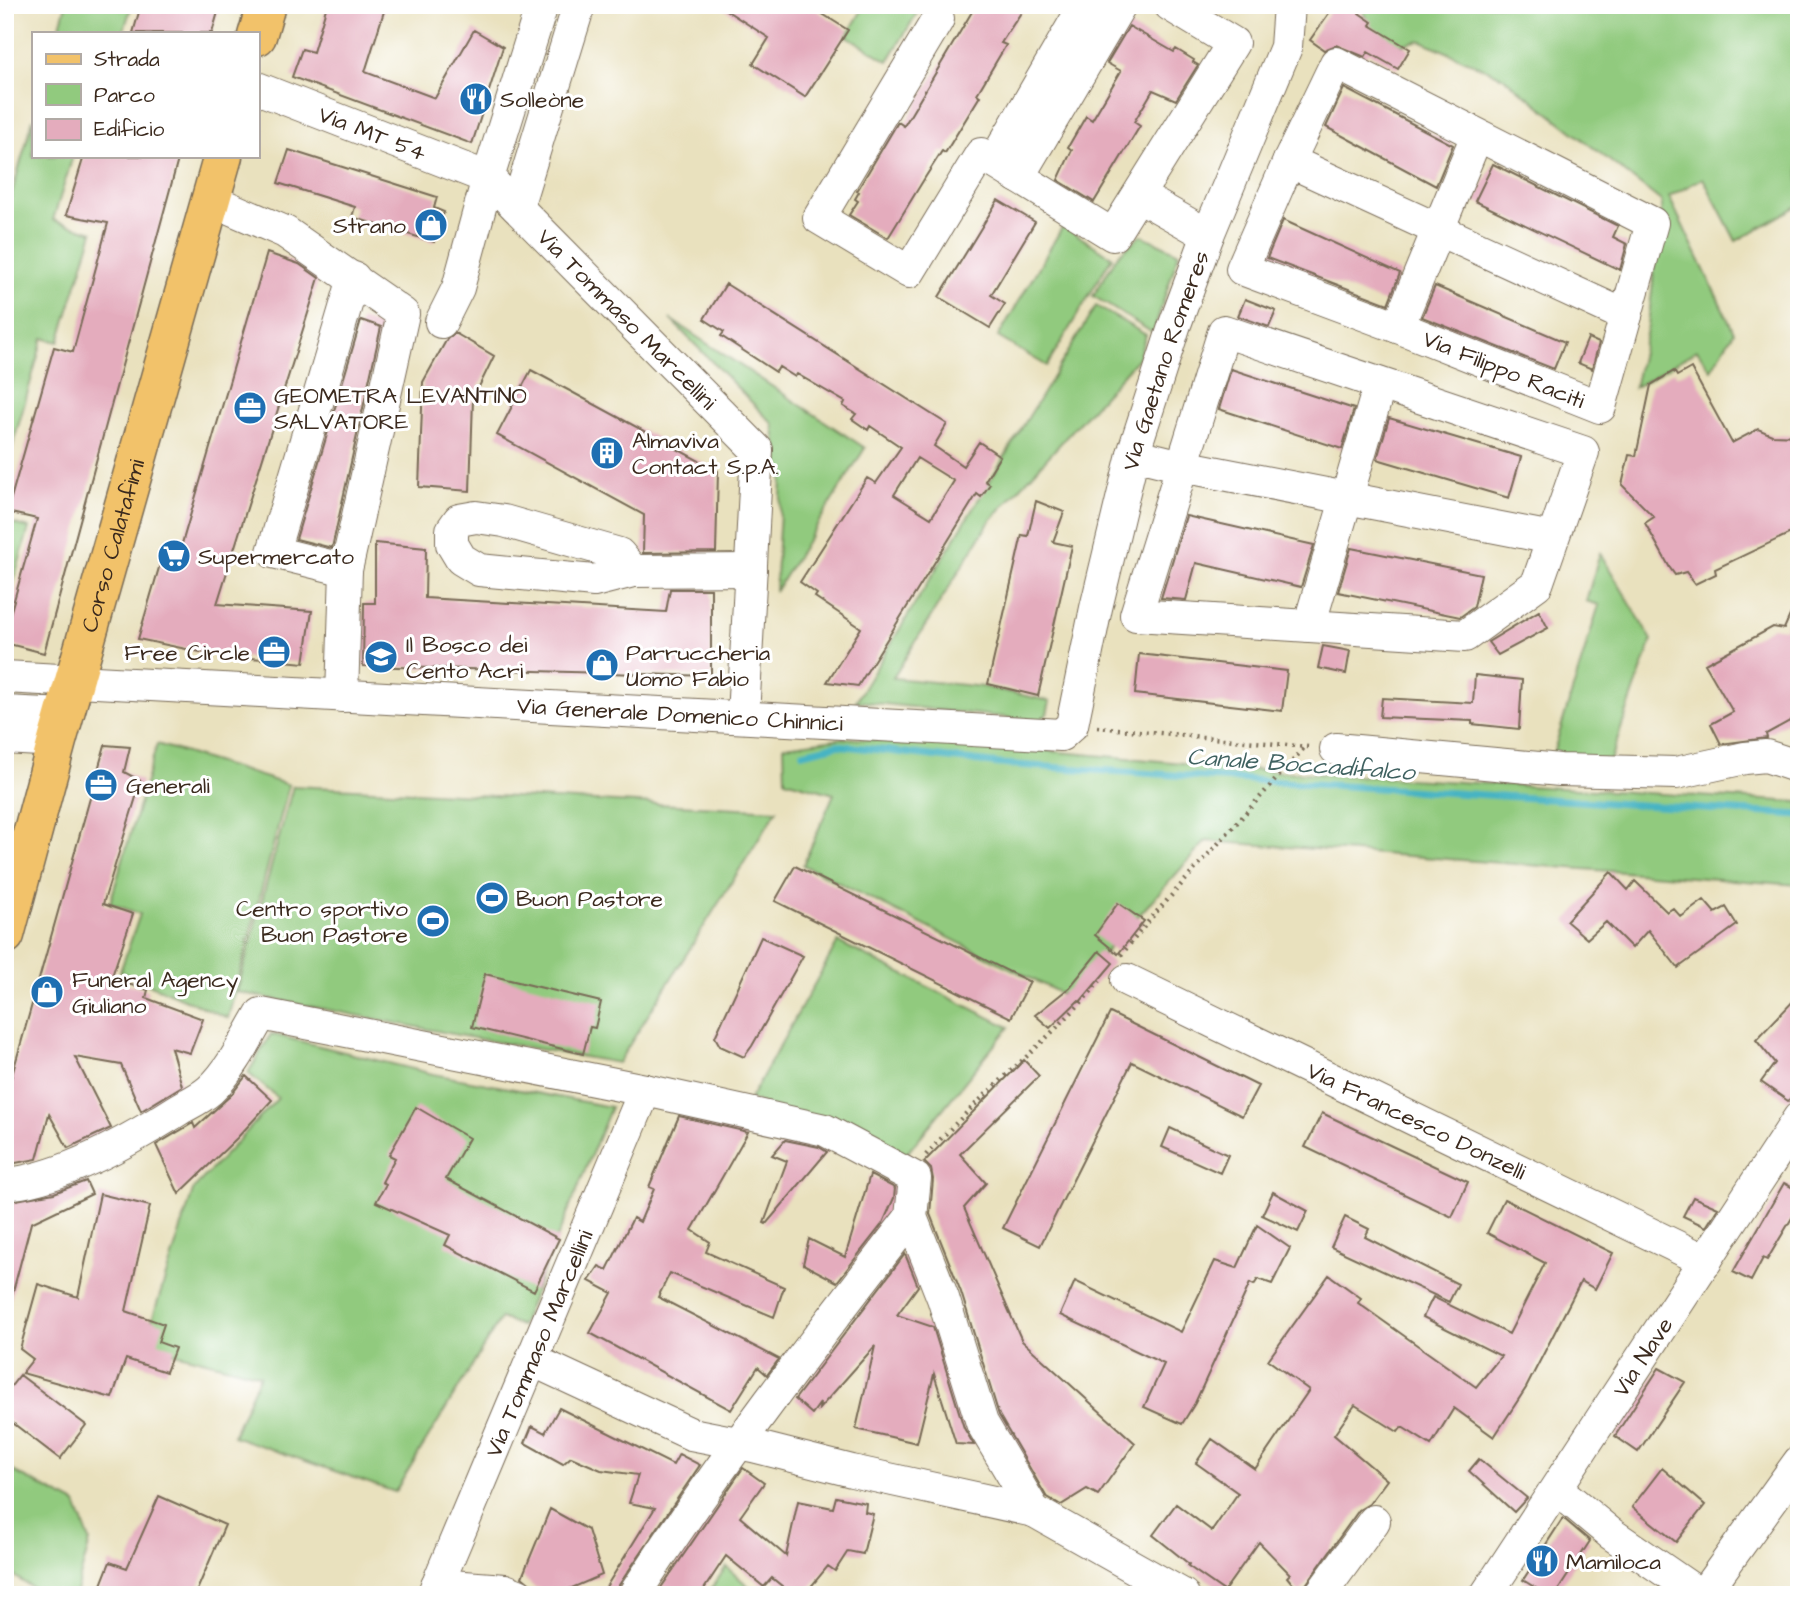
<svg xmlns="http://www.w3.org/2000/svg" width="1804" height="1600" font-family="'Architects Daughter',sans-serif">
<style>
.green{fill:#91ca7e;stroke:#667a4e;stroke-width:2}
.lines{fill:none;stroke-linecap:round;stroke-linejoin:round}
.stream{stroke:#46b4c3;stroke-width:7}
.building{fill:#e4acbd;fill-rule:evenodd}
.minor-casing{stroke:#786a56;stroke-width:34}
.major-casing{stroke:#786a56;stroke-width:41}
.path{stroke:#786a56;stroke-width:4.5;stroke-dasharray:2 5;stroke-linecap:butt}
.minor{stroke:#fff;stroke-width:32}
.major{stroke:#f2c26a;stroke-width:38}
.labels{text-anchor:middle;stroke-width:6;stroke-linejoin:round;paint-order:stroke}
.poi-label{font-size:23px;fill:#3b2a1e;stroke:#fff;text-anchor:start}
.street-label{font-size:23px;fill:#3b2a1e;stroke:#fff}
.water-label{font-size:24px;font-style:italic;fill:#3f6160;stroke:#fff}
</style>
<rect width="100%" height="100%" fill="#fff"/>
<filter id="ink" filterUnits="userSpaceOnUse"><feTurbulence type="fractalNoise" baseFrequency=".0143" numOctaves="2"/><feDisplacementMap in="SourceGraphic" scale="14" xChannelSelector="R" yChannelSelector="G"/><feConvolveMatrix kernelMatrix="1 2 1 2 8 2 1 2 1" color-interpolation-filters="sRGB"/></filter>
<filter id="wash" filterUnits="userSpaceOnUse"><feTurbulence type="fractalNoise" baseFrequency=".00686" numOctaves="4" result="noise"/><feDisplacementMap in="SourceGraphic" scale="28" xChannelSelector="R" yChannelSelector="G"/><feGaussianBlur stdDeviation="1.57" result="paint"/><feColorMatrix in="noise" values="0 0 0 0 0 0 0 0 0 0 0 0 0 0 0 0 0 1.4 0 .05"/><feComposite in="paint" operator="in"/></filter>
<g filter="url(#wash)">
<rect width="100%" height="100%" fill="#e9e1be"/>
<path class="green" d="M 66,5 L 132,5 L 123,33 L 58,33 Z
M 865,5 L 922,5 L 888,61 L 847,36 Z
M 1367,5 L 1799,5 L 1799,205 L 1736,241 L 1703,178 L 1669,197 L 1734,332 L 1711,370 L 1697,350 L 1634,388 L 1648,325 L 1662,204 L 1661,201 L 1503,77 L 1420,40 L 1379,50 L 1363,11 Z
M 33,119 L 33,156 L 73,156 L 53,220 L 93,232 L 59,342 L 43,338 L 5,473 L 5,217 Z
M 1063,226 L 1112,257 L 1047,366 L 998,337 Z
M 1141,235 L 1179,253 L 1153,333 L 1093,296 L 1118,255 Z
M 1096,306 L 1146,335 L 1138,358 L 990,521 L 893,678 L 984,687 L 1050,701 L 1047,714 L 1040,721 L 856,701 Z
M 670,319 L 865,448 L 775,592 L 782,480 L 773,424 Z
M 5,521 L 29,528 L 5,612 Z
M 1600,553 L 1652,640 L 1609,763 L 1551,760 L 1599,605 L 1586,601 Z
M 843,738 L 1015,748 L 1272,771 L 1799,802 L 1799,885 L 1206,841 L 1066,996 L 803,865 L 834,794 L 785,780 L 784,746 Z
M 157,744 L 289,785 L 228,1018 L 120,972 L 140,914 L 110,903 Z
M 293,786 L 777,810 L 618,1063 L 463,1036 L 237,992 Z
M 838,942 L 1009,1027 L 904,1157 L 750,1099 Z
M 271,1034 L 433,1074 L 611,1107 L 521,1326 L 501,1318 L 395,1492 L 233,1436 L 260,1375 L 144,1345 L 194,1188 L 278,1098 L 248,1073 Z
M 9,1469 L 76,1504 L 90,1541 L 75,1595 L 43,1595 L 5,1570 L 5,1479 Z
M 726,1567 L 759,1595 L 707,1595 Z"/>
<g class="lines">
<path class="stream" d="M 803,753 L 837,745 L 1000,764 L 1799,815"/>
</g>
<g id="blocks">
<path class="building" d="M 141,5 L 220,5 L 212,33 L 133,33 Z
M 327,5 L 386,5 L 365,72 L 435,98 L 474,30 L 503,47 L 472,144 L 292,77 L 302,49 L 313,52 Z
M 718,5 L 808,5 L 848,30 L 805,97 L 753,64 L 769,38 Z
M 976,5 L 1026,5 L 1001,43 L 1006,45 L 977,94 L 980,96 L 945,153 L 942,151 L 926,176 L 888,238 L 849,215 L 858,201 L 855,199 L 859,192 L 857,191 L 898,122 L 904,126 Z
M 1327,5 L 1364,5 L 1359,13 L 1372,22 L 1370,25 L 1410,49 L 1398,69 L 1368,52 L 1365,57 L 1336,45 L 1324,50 L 1310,40 L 1329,13 Z
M 1129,26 L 1174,52 L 1176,49 L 1194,60 L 1193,62 L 1198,65 L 1176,100 L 1153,90 L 1134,122 L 1140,126 L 1094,202 L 1058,180 L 1072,150 L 1068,147 L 1086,116 L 1092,120 L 1121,71 L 1107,63 Z
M 1344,88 L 1453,145 L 1436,186 L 1326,127 Z
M 289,150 L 437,197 L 434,208 L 444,212 L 434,242 L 352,217 L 355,207 L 278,183 Z
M 84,156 L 179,156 L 44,653 L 5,643 L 5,632 L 37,519 L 7,512 L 54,347 L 73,352 L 108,223 L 66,215 Z
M 1493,164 L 1618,226 L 1613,237 L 1627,244 L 1620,270 L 1475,201 Z
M 998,200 L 1035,222 L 991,295 L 1005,304 L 990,328 L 939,297 Z
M 1283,220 L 1400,273 L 1388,304 L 1267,258 Z
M 267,253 L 299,264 L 319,278 L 217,604 L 312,611 L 304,663 L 210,654 L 138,639 L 166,544 L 181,547 Z
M 726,284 L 947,424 L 934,446 L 963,466 L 979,442 L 1000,456 L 985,481 L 990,484 L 981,497 L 977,494 L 858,686 L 827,682 L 861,628 L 815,597 L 817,594 L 800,582 L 867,478 L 876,483 L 901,447 L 870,426 L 868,430 L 852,419 L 856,414 L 843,406 L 845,402 L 797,374 L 795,377 L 779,367 L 776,372 L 721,336 L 724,332 L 704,319 ZM 917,458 L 954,481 L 931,518 L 894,495 Z
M 1435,286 L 1565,342 L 1554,369 L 1422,317 Z
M 1245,299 L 1276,311 L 1269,327 L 1238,316 Z
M 361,320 L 381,327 L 332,548 L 296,539 Z
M 455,333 L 494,356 L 473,399 L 470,491 L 419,487 L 423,382 L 447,339 Z
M 1588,338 L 1599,343 L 1592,369 L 1578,363 Z
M 1691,368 L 1732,443 L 1758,429 L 1772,435 L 1799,436 L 1799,529 L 1715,569 L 1716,574 L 1695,584 L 1686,572 L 1675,575 L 1670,568 L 1645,523 L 1654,517 L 1622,485 L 1629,455 L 1636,456 L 1651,385 L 1674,371 L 1677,376 Z
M 1231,369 L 1354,409 L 1342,449 L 1219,409 Z
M 531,370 L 718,471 L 716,552 L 643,553 L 644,515 L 497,435 Z
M 1389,418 L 1521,457 L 1509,498 L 1377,459 Z
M 1036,501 L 1064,512 L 1053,542 L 1072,546 L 1038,696 L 988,684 L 1022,535 L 1028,536 Z
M 1186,516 L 1314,545 L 1301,587 L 1196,563 L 1186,600 L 1161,598 Z
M 375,543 L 426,548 L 425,598 L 666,612 L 670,589 L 711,589 L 711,676 L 363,666 L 364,603 L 375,603 Z
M 1351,548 L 1481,574 L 1474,607 L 1460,617 L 1338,592 Z
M 1799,595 L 1799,716 L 1766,734 L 1767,738 L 1721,744 L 1711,724 L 1733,712 L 1705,664 L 1773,627 L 1784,629 Z
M 1539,611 L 1548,628 L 1498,655 L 1488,642 Z
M 1323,646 L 1350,651 L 1346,674 L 1318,668 Z
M 1139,654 L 1287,671 L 1282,711 L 1135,694 Z
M 1475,675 L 1522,680 L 1519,729 L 1472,724 L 1472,721 L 1380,717 L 1382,698 L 1473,703 Z
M 105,745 L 130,747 L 124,772 L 141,781 L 103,904 L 133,914 L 111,979 L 148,990 L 146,998 L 203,1019 L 190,1053 L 171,1048 L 182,1086 L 141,1111 L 121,1065 L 75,1057 L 111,1128 L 68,1148 L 49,1114 L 37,1159 L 5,1165 L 5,1100 Z
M 795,866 L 1030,982 L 1011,1018 L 775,901 Z
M 1611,872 L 1628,890 L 1635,881 L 1667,912 L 1673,908 L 1681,917 L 1704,900 L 1715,913 L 1726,907 L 1737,925 L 1678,968 L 1648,930 L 1632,948 L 1606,922 L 1587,939 L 1566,921 Z
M 1118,903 L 1144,921 L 1118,954 L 1095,935 Z
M 761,937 L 803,956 L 752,1046 L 744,1057 L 720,1046 L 715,1037 Z
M 1099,951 L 1113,963 L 1080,1002 L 1078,1001 L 1050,1028 L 1035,1015 L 1070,987 Z
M 485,974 L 601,1002 L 595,1028 L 590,1027 L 583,1054 L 472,1027 Z
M 1799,995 L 1799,1087 L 1788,1101 L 1761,1082 L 1775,1063 L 1756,1040 Z
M 1110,1013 L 1258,1086 L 1242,1116 L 1132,1062 L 1040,1246 L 1003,1228 Z
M 1024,1060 L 1039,1076 L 960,1154 L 986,1183 L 964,1208 L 1022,1341 L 1135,1443 L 1098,1495 L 1087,1489 L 1061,1505 L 1046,1496 L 999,1415 L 961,1292 L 930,1214 L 933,1179 L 931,1169 L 924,1162 Z
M 246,1076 L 272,1100 L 237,1138 L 179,1194 L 156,1145 L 193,1123 L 195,1128 L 231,1095 Z
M 416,1107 L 469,1138 L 446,1179 L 559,1239 L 534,1291 L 445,1245 L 450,1235 L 376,1202 L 386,1184 L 382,1182 L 395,1158 L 389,1155 Z
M 1322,1113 L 1468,1182 L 1452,1217 L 1305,1147 Z
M 679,1116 L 748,1132 L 692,1230 L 710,1242 L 706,1252 L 784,1287 L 774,1317 L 670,1273 L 658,1297 L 779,1359 L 767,1375 L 758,1367 L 731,1410 L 590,1333 L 612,1293 L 589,1281 L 599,1266 L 607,1270 L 633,1218 L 640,1222 L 654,1189 L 649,1187 Z
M 1170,1128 L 1228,1155 L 1220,1173 L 1162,1147 Z
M 785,1140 L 819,1147 L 827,1152 L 766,1224 L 764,1223 L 787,1161 L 772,1155 Z
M 870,1175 L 895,1188 L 894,1198 L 883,1223 L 837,1282 L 803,1264 L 809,1239 L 845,1257 Z
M 86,1181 L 92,1194 L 31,1223 L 11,1299 L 5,1298 L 5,1202 L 54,1193 Z
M 1784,1183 L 1799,1191 L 1799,1206 L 1767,1260 L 1763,1258 L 1751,1281 L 1733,1272 Z
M 1273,1192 L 1308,1211 L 1298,1232 L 1262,1215 Z
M 100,1194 L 150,1206 L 126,1311 L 164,1324 L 158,1342 L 175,1348 L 166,1372 L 126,1359 L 112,1398 L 22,1373 L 33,1359 L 20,1349 L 38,1284 L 78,1297 Z
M 1693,1197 L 1718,1208 L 1706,1227 L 1683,1216 Z
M 1504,1199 L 1613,1253 L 1595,1289 L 1581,1281 L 1526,1388 L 1494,1437 L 1454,1408 L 1431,1445 L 1402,1427 L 1398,1432 L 1355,1405 L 1334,1435 L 1387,1480 L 1369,1504 L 1359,1510 L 1300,1593 L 1287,1577 L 1290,1574 L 1259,1542 L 1224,1591 L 1188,1566 L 1189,1564 L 1153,1535 L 1176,1504 L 1212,1531 L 1238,1493 L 1196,1463 L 1212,1439 L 1255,1469 L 1309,1390 L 1268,1360 L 1329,1275 L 1361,1298 L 1358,1303 L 1476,1387 L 1501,1356 L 1423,1317 L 1433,1297 L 1509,1334 L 1545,1263 L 1487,1233 Z
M 1345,1217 L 1369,1229 L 1365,1237 L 1458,1284 L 1449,1302 L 1331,1247 Z
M 1257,1225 L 1290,1248 L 1272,1284 L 1258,1279 L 1254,1285 L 1250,1283 L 1195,1403 L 1182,1424 L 1144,1407 L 1164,1364 L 1060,1315 L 1075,1281 L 1181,1332 L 1215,1261 L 1237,1268 Z
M 905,1254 L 918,1286 L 897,1315 L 933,1327 L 964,1428 L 974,1445 L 956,1444 L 934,1374 L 917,1443 L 856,1429 L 875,1346 L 819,1409 L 820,1403 L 812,1414 L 795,1399 Z
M 1659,1368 L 1685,1382 L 1638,1452 L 1615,1436 Z
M 20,1375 L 86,1425 L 60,1459 L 5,1417 L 5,1394 Z
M 559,1408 L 673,1465 L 679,1454 L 700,1465 L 619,1585 L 616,1595 L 601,1595 L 655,1508 L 629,1503 L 638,1475 L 601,1470 L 571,1457 L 563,1464 L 525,1443 L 532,1426 L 545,1433 Z
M 1479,1459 L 1527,1498 L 1514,1512 L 1469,1471 Z
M 743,1468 L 764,1483 L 740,1517 L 786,1556 L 798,1501 L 833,1508 L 836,1497 L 866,1503 L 865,1512 L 873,1514 L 863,1554 L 848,1551 L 835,1571 L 828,1566 L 804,1595 L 793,1595 L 772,1578 L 764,1587 L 726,1556 L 700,1595 L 656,1595 Z
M 1662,1468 L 1705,1505 L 1676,1542 L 1632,1507 Z
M 159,1496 L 225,1525 L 195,1595 L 97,1595 L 110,1562 L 127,1568 Z
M 550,1509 L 588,1530 L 602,1575 L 558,1594 L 534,1587 L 522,1577 Z
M 1563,1518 L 1590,1541 L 1555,1595 L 1547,1595 L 1523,1580 Z"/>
</g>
</g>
<g filter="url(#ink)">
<use href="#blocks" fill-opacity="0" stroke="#786a56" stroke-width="2"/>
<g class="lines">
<defs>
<g id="minor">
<path d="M 938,19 L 819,218 L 909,272 L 981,154 L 1113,235 L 1233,43 L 1170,5"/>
<path d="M 1336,63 L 1652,223 L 1600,407 L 1398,327 L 1242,269 L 1289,161 Z"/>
<path id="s1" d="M 257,88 L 488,178 L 757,450 L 743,717"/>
<path d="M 1289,161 L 1626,316"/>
<path d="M 994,162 L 1085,5"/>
<path d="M 1018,177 L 1120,5"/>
<path d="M 1139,196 L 1208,235"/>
<path d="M 211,200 L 285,232 L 403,314 L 346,570 L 342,696"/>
<path d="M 517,207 L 579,5"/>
<path d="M 441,322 L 458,288 L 488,178 L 542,5"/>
<path d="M 1398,327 L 1477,135"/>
<path d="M 1224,331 L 1583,452 L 1537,584 L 1465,636 L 1136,615 Z"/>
<path d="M 1133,454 L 1182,466 L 1552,538"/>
<path d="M 346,570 L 273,552 L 354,278"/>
<path d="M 633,571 L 619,554 L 504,521 L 476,517 L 459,520 L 452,530 L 452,544 L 461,559 L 479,570 L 594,581 L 633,571 L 751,570"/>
<path d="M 1309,626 L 1380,384"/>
<path id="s2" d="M 5,677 L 1061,735 L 1072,725 L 1096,608 L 1133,454 L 1174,327 L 1208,235 L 1286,47 L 1289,5"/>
<path d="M 5,712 L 65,715"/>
<path d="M 5,738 L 57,741"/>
<path d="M 1336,749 L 1560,770 L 1676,773 L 1745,758 L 1766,756 L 1799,767"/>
<path id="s3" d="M 1127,980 L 1706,1261"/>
<path d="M 5,1184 C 61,1180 131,1140 178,1110 C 188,1104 201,1098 210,1090 C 230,1072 248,1037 261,1014 L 645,1090 L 825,1130 L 915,1178 L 911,1217 L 943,1298 L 982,1423 L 1034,1511 L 1183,1595"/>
<path d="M 532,1360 L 691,1434 L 753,1446 L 852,1471 L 1034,1511"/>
<path d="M 1557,1489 L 1610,1533 L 1700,1595"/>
<path d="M 437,1585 L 505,1590 L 518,1595"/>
<path id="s4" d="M 433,1595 L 645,1090"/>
<path d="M 634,1595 C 719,1464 815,1340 911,1217"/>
<path d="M 1320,1595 L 1374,1521"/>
<path id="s5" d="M 1486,1595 L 1799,1118"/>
<path d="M 1703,1595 L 1799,1462"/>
</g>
<g id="major">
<path d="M 257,36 L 266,5"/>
<path id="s6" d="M 5,935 L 57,741 L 223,156"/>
</g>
</defs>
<use href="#minor" class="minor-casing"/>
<use href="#major" class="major-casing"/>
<path class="path" d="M 1097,727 L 1308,747
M 1121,955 L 1152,917 L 1306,746
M 926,1155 C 980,1094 1047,1044 1100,981"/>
<use href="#minor" class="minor"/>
<use href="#major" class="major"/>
</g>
</g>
<defs>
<symbol id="restaurant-disc" viewBox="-11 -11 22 22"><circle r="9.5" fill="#1f6fb2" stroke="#fff"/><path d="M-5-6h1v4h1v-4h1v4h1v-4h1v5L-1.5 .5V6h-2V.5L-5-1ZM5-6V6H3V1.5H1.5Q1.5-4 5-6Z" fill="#fff"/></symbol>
<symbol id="shop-disc" viewBox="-11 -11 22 22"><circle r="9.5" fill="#1f6fb2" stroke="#fff"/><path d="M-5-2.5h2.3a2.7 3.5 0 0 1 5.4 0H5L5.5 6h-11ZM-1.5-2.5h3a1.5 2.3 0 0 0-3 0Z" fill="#fff"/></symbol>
<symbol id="office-disc" viewBox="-11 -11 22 22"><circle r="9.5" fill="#1f6fb2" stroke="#fff"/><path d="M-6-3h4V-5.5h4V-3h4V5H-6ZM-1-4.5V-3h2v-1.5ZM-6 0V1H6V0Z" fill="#fff"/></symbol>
<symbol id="building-disc" viewBox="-11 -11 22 22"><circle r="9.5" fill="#1f6fb2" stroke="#fff"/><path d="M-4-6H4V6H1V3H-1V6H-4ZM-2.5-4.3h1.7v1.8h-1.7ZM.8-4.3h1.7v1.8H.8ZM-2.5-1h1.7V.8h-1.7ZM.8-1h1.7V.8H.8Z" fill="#fff"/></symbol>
<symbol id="supermarket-disc" viewBox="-11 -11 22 22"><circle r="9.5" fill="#1f6fb2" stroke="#fff"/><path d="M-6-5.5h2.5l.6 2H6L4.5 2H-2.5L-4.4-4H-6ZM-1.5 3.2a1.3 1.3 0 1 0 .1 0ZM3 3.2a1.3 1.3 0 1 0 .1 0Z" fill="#fff"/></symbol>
<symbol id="school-disc" viewBox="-11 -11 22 22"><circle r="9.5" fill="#1f6fb2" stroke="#fff"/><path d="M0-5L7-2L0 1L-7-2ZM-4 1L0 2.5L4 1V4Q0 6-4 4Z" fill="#fff"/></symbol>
<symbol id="stadium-disc" viewBox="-11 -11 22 22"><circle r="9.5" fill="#1f6fb2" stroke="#fff"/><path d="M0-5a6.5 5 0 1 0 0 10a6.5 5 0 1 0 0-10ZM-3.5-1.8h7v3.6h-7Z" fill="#fff"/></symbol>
</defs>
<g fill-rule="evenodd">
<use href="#restaurant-disc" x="457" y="80" width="38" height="38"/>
<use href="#shop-disc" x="412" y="206" width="38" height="38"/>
<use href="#office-disc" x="231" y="389" width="38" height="38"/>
<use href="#building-disc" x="588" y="434" width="38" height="38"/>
<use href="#supermarket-disc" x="155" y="537" width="38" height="38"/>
<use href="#office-disc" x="255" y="633" width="38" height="38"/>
<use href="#school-disc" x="362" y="638" width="38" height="38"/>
<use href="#shop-disc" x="583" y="646" width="38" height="38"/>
<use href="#office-disc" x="82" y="766" width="38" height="38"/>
<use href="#stadium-disc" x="473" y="879" width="38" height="38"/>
<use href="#stadium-disc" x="414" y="902" width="38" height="38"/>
<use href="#shop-disc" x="28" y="973" width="38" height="38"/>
<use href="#restaurant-disc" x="1523" y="1542" width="38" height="38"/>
</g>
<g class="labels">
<g class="poi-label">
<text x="500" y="107">Solleòne</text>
<text x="406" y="233" text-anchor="end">Strano</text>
<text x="274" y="403">GEOMETRA LEVANTINO<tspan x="274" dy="26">SALVATORE</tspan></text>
<text x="632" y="448">Almaviva<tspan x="632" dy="26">Contact S.p.A.</tspan></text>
<text x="198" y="564">Supermercato</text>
<text x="406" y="652">Il Bosco dei<tspan x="406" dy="26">Cento Acri</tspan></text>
<text x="250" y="660" text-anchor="end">Free Circle</text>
<text x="626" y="660">Parruccheria<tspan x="626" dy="26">Uomo Fabio</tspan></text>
<text x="126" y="793">Generali</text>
<text x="516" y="906">Buon Pastore</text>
<text x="408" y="916" text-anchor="end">Centro sportivo<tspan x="408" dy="26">Buon Pastore</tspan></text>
<text x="72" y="987">Funeral Agency<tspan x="72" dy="26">Giuliano</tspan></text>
<text x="1566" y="1569">Mamiloca</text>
</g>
<g class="street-label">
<text dy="8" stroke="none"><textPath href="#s1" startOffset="124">Via MT 54</textPath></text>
<text dy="8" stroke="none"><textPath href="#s1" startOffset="446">Via Tommaso Marcellini</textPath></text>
<text dy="8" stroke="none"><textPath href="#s2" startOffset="1449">Via Gaetano Romeres</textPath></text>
<text transform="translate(1504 369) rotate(22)" y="8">Via Filippo Raciti</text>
<text dy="8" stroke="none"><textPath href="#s6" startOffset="404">Corso Calatafimi</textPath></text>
<text dy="8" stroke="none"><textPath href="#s2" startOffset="676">Via Generale Domenico Chinnici</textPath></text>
<text dy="8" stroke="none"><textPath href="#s3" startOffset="322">Via Francesco Donzelli</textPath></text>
<text dy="8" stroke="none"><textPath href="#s4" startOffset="273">Via Tommaso Marcellini</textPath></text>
<text dy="8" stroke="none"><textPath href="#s5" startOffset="285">Via Nave</textPath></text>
</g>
<g class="water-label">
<text transform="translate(1301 764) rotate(4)" y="8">Canale Boccadifalco</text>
</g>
</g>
<rect width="1804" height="1600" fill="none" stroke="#fff" stroke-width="28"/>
<rect x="32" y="32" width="228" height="126" fill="#ffffff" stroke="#b1aaa5" stroke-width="2"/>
<rect x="46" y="54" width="35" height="10" fill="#f2c26a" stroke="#b1aaa5" stroke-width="2"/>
<text x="94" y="66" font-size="21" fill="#3b2a1e">Strada</text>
<rect x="46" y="84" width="35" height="21" fill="#91ca7e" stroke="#b1aaa5" stroke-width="2"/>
<text x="94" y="102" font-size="21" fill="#3b2a1e">Parco</text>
<rect x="46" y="119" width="35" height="21" fill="#e4acbd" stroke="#b1aaa5" stroke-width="2"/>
<text x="94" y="136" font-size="21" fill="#3b2a1e">Edificio</text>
</svg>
